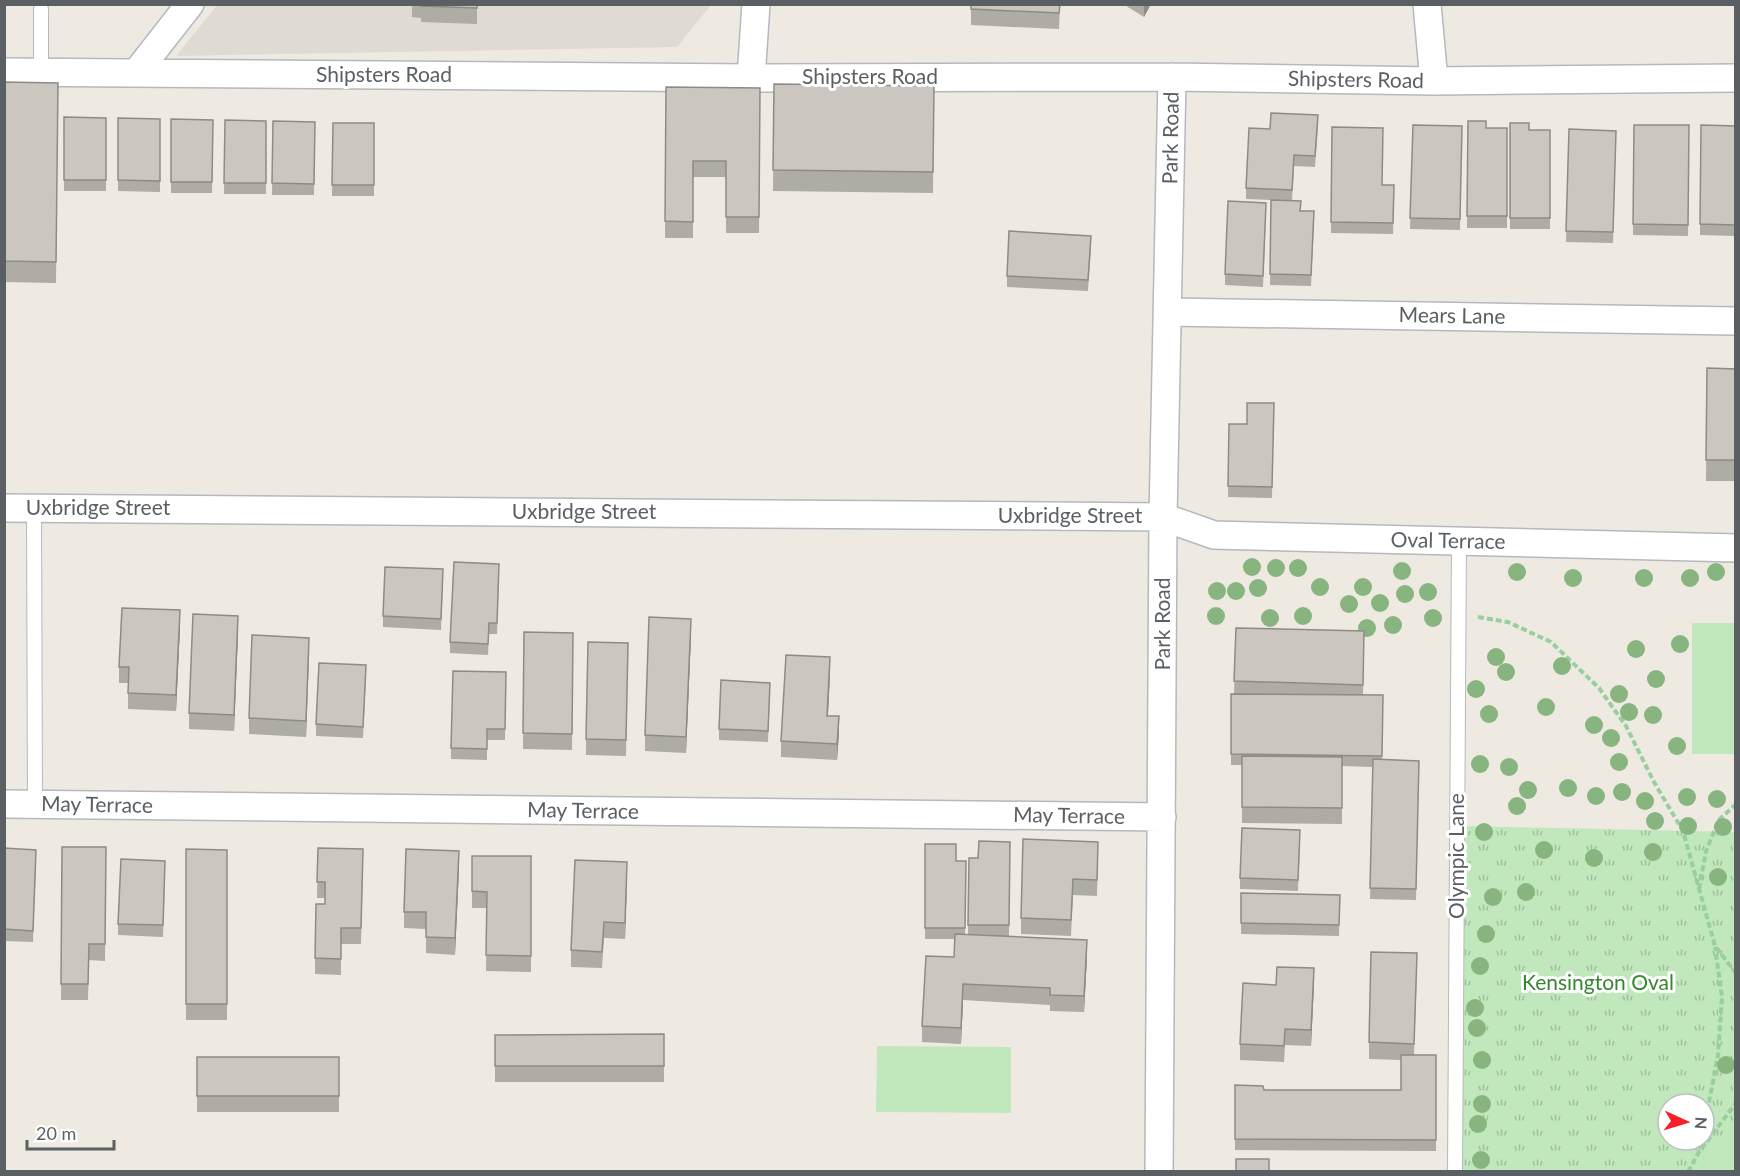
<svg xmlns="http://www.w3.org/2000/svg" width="1740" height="1176" font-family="Lato,sans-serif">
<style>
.education{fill:#e0dbd2}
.grass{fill:url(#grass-tufts);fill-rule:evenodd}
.garden{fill:#c1e8bc}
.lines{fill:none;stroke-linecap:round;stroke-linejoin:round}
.service-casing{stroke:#b4b9bd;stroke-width:16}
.minor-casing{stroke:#b4b9bd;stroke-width:30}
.path{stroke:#97cf9f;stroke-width:4;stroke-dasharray:6 3;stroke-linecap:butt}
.service{stroke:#fff;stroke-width:14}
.minor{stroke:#fff;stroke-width:27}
.tree{fill:#88b47f}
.wall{fill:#afaba5}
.shaded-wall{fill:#8e8b86}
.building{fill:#cbc7c0;stroke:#8e8b86;stroke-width:1.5}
.labels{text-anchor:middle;stroke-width:6;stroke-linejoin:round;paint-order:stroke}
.street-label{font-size:21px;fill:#5a5f64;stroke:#fff}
.park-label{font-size:21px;fill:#35872e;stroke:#fff}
</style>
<defs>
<pattern id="grass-tufts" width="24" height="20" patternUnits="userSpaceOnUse" patternTransform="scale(1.5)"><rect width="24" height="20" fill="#c1e8bc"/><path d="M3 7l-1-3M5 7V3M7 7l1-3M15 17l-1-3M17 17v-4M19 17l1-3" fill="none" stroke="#a0bf9c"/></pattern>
</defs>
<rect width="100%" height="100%" fill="#eeeae1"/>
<path class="education" d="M 217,5 L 711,5 L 677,47 L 176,56 Z"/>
<path class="grass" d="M 1463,826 L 1735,832 L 1735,1171 L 1456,1172 ZM 1668,1104 L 1704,1104 L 1704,1140 L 1668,1140 Z"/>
<path class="garden" d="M 1692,623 L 1735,623 L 1735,754 L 1692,754 Z
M 877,1046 L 1011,1047 L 1011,1113 L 876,1112 Z
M 1735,1123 L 1735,1171 L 1701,1171 L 1725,1134 Z"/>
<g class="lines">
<defs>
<path id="service" d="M 41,73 L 41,9
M 34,508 L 35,805
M 1455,1172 L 1459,541"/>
<path id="minor" d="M 1427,4 L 1434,81
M 4,72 L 751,78 L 1172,77 L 1434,81 L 1736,78
M 136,73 L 190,4
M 751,78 L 756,4
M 1169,312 L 1736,321
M 4,508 L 1163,517 L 1214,535 L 1736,548
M 4,804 L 1162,817
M 1159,1172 L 1163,517 L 1172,77"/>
</defs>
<use href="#service" class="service-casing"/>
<use href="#minor" class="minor-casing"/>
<path class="path" d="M 1478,617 L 1508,622 L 1551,642 L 1599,688 L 1626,726 L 1654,782 L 1683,831 L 1715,946 L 1736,973
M 1699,889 L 1706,851 L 1719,820 L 1736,804
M 1704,1129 L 1718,1055 L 1722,997 L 1715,947
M 1688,1172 L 1699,1152 L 1736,1103"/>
<use href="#service" class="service"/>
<use href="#minor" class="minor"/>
</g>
<g class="tree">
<circle cx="1252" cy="567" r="9"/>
<circle cx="1276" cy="568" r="9"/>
<circle cx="1298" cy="568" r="9"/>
<circle cx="1402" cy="571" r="9"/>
<circle cx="1517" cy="572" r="9"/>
<circle cx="1716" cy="572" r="9"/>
<circle cx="1573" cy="578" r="9"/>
<circle cx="1644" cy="578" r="9"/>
<circle cx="1690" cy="578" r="9"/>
<circle cx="1320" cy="587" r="9"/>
<circle cx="1363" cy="587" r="9"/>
<circle cx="1258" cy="588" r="9"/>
<circle cx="1217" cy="591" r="9"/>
<circle cx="1236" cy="591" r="9"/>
<circle cx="1428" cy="592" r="9"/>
<circle cx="1405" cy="594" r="9"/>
<circle cx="1380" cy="603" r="9"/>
<circle cx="1349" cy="604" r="9"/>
<circle cx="1216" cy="616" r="9"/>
<circle cx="1303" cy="616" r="9"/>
<circle cx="1270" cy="618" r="9"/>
<circle cx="1433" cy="618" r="9"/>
<circle cx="1393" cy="625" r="9"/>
<circle cx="1367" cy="628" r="9"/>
<circle cx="1680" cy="644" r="9"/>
<circle cx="1636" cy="649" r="9"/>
<circle cx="1496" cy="657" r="9"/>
<circle cx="1562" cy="666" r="9"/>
<circle cx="1506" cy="672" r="9"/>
<circle cx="1656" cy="679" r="9"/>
<circle cx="1476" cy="689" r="9"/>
<circle cx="1619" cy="694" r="9"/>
<circle cx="1546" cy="707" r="9"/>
<circle cx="1629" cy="712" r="9"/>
<circle cx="1489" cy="714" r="9"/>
<circle cx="1653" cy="715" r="9"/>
<circle cx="1594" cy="725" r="9"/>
<circle cx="1611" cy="738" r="9"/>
<circle cx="1677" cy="746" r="9"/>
<circle cx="1619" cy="762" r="9"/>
<circle cx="1480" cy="764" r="9"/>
<circle cx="1509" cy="767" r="9"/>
<circle cx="1568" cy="788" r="9"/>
<circle cx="1528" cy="790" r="9"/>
<circle cx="1622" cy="792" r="9"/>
<circle cx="1596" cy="796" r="9"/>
<circle cx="1687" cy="797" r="9"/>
<circle cx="1717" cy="799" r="9"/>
<circle cx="1645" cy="801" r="9"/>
<circle cx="1517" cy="806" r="9"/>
<circle cx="1655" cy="821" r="9"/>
<circle cx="1688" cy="826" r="9"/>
<circle cx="1723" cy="827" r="9"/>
<circle cx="1484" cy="832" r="9"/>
<circle cx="1544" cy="850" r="9"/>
<circle cx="1653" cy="852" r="9"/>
<circle cx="1594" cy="858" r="9"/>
<circle cx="1718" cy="877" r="9"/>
<circle cx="1526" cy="892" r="9"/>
<circle cx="1493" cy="897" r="9"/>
<circle cx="1486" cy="934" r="9"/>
<circle cx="1480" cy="966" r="9"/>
<circle cx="1475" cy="1008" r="9"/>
<circle cx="1477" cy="1028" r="9"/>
<circle cx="1482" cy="1060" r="9"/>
<circle cx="1726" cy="1065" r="9"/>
<circle cx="1482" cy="1104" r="9"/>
<circle cx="1478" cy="1124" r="9"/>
<circle cx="1481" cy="1160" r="9"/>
</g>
<path class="wall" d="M 412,4 L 477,4 L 477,24 L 421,22 L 421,18 L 412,17 Z
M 862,4 L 891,4 L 891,5 L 862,5 Z
M 918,4 L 943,4 L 943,6 L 918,6 Z
M 971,4 L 1060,4 L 1059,29 L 971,25 Z
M 1123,4 L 1151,4 L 1144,17 Z
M 4,82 L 58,83 L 56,283 L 4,282 Z
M 774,84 L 934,86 L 933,193 L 773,191 Z
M 666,87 L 760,88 L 759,233 L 726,233 L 726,177 L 693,177 L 693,238 L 665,238 Z
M 64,117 L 106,118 L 106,191 L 64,191 Z
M 118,118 L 160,119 L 160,192 L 118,191 Z
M 171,119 L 213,120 L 212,193 L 171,193 Z
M 225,120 L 266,121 L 266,194 L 224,194 Z
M 273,121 L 315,122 L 314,195 L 272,195 Z
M 1468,121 L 1486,128 L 1507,128 L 1507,228 L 1467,228 Z
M 333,123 L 374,123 L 374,196 L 332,196 Z
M 1510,123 L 1529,130 L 1550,130 L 1550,229 L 1510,229 Z
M 1413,125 L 1462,126 L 1460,230 L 1410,229 Z
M 1634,125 L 1689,125 L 1688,236 L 1633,235 Z
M 1701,125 L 1736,126 L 1736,236 L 1700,235 Z
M 1318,126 L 1315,167 L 1294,166 L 1292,201 L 1300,211 L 1314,222 L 1311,286 L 1270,285 L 1271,200 L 1274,200 L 1246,199 L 1246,188 L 1270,129 Z
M 1332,127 L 1382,185 L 1394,185 L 1393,234 L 1331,233 Z
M 1569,129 L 1616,131 L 1613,243 L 1566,242 Z
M 1266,214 L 1263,287 L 1225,285 L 1225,274 Z
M 1091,247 L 1088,291 L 1007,287 L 1007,276 Z
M 1707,368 L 1736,369 L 1736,481 L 1706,481 Z
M 1274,403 L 1272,498 L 1228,497 L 1229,424 L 1247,424 Z
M 499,575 L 497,634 L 489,634 L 488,655 L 450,653 L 450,642 Z
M 443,580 L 441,630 L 383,627 L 383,616 Z
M 180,627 L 176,711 L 128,709 L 128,683 L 119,683 L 119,667 Z
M 1236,628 L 1364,631 L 1363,695 L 1383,695 L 1382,760 L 1419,761 L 1416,900 L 1370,899 L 1373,767 L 1342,766 L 1342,824 L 1242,823 L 1242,765 L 1231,765 L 1231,694 L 1234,694 Z
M 238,632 L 234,731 L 189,729 L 189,713 Z
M 524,632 L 573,633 L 572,750 L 523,749 Z
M 691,635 L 686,753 L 645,751 L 645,735 Z
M 628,643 L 626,756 L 586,755 L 586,739 Z
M 309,654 L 306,737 L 249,734 L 249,718 Z
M 506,672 L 505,740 L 487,740 L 487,760 L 451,759 L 451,748 Z
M 830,674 L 828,716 L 839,733 L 837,760 L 781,757 L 781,741 Z
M 366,676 L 363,738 L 316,736 L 316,724 Z
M 770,694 L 768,742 L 719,740 L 719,729 Z
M 1300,841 L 1298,891 L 1240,889 L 1240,878 Z
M 1010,842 L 1009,936 L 1087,957 L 1084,1012 L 1050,1011 L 1050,1005 L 963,1000 L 961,1044 L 922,1042 L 922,1026 L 954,957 L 955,939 L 925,939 L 925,844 L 956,861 L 966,861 L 965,934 L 968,934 L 969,858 L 978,858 Z
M 62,847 L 106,847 L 105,961 L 89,960 L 88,1000 L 61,1000 Z
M 4,848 L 36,861 L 33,942 L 4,941 Z
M 318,848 L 363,865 L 361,944 L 341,944 L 341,975 L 315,974 L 315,958 L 325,904 L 325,898 L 317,898 Z
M 186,849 L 227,850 L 227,1020 L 186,1020 Z
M 472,856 L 531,856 L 531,972 L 486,971 L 487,908 L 472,908 Z
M 1098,858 L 1097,896 L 1073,895 L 1071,936 L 1021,934 L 1021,918 Z
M 459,868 L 455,955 L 426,953 L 426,929 L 404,928 L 404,912 Z
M 165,872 L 163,937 L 118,935 L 118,924 Z
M 627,879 L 625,939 L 604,938 L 602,968 L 571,967 L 571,950 Z
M 1241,893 L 1340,895 L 1339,936 L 1241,934 Z
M 1417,970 L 1414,1055 L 1436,1055 L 1436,1151 L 1235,1150 L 1235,1085 L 1264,1090 L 1401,1090 L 1401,1060 L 1369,1059 L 1369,1042 Z
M 1314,984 L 1311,1046 L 1285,1045 L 1284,1062 L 1240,1060 L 1240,1044 L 1276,985 Z
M 664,1034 L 664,1082 L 495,1082 L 495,1035 Z
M 197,1057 L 339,1057 L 339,1112 L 197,1112 Z"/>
<path class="shaded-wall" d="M 1145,4 L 1151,4 L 1144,17 L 1144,6 Z
M 180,610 L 180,627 L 176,711 L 176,695 Z
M 238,616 L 238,632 L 234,731 L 234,715 Z
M 691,619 L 691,635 L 686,753 L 686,737 Z
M 309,638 L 309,654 L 306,737 L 306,721 Z
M 830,657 L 830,674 L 827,732 L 827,716 Z
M 839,716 L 839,733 L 837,760 L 837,744 Z
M 459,851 L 459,868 L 455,955 L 455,938 Z
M 627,862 L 627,879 L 625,939 L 625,923 Z
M 1087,940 L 1087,957 L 1084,1012 L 1084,996 Z
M 1314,968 L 1314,984 L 1311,1046 L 1311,1030 Z
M 963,984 L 963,1000 L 961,1044 L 961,1028 Z"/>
<path class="building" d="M 421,4 L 477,4 L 477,8 L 421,6 Z
M 971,4 L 1060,4 L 1059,13 L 971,9 Z
M 4,82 L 58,83 L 56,262 L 4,261 Z
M 774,84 L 934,86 L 933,172 L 773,170 Z
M 666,87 L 760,88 L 759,217 L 726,217 L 726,161 L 693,161 L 693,222 L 665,221 Z
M 1271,113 L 1318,115 L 1315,156 L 1294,155 L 1292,190 L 1246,188 L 1249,128 L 1270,129 Z
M 64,117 L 106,118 L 106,180 L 64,180 Z
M 118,118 L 160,119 L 160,181 L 118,180 Z
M 171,119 L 213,120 L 212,182 L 171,182 Z
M 225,120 L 266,121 L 266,183 L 224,183 Z
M 273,121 L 315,122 L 314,184 L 272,183 Z
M 1468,121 L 1486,121 L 1486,128 L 1507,128 L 1507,216 L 1467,216 Z
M 333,123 L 374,123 L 374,185 L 332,185 Z
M 1510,123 L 1529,123 L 1529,130 L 1550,130 L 1550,218 L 1510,218 Z
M 1413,125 L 1462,126 L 1460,219 L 1410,218 Z
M 1634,125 L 1689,125 L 1688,225 L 1633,224 Z
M 1701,125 L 1736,126 L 1736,225 L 1700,224 Z
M 1332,127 L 1383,128 L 1382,185 L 1394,185 L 1393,223 L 1331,222 Z
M 1569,129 L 1616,131 L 1613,232 L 1566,231 Z
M 1271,200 L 1301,201 L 1300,211 L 1314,211 L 1311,275 L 1270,274 Z
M 1228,201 L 1266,203 L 1263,276 L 1225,274 Z
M 1009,231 L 1091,236 L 1088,280 L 1007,276 Z
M 1707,368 L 1736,369 L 1736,460 L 1706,460 Z
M 1247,403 L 1274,403 L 1272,487 L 1228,486 L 1229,424 L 1247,424 Z
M 454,562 L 499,564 L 497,623 L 489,623 L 488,644 L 450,642 Z
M 385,567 L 443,569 L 441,619 L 383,616 Z
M 122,608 L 180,610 L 176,695 L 128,693 L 129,667 L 119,667 Z
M 193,614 L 238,616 L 234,715 L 189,713 Z
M 649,617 L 691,619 L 686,737 L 645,735 Z
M 1236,628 L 1364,631 L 1363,685 L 1234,681 Z
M 524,632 L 573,633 L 572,734 L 523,733 Z
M 252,635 L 309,638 L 306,721 L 249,718 Z
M 588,642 L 628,643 L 626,740 L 586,739 Z
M 786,655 L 830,657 L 827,716 L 839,716 L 837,744 L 781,741 Z
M 319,663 L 366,665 L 363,727 L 316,724 Z
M 453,671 L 506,672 L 505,729 L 487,729 L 487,749 L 451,748 Z
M 721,680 L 770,683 L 768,731 L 719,729 Z
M 1231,694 L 1383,695 L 1382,756 L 1231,754 Z
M 1242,756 L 1342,757 L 1342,808 L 1242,807 Z
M 1373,759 L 1419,761 L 1416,889 L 1370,888 Z
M 1242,828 L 1300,830 L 1298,880 L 1240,878 Z
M 1023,839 L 1098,842 L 1097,880 L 1073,879 L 1071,920 L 1021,918 Z
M 979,841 L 1010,842 L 1009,925 L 968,925 L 969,858 L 978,858 Z
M 925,844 L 956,844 L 956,861 L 966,861 L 965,928 L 925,928 Z
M 62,847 L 106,847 L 105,944 L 89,944 L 88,984 L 61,984 Z
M 4,848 L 36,850 L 33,931 L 4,929 Z
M 318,848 L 363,849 L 361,928 L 341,928 L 341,959 L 315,958 L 316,904 L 325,904 L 325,882 L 317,882 Z
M 186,849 L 227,850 L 227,1004 L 186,1004 Z
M 406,849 L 459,851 L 455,938 L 426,937 L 426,912 L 404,912 Z
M 472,856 L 531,856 L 531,956 L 486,955 L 487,892 L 472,891 Z
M 121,859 L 165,861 L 163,925 L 118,924 Z
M 575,860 L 627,862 L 625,923 L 604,922 L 602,952 L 571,950 Z
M 1241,893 L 1340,895 L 1339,925 L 1241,923 Z
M 955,934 L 1087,940 L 1084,996 L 1050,995 L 1050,988 L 963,984 L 961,1028 L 922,1026 L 926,956 L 954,957 Z
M 1371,952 L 1417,953 L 1414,1044 L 1369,1042 Z
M 1277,967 L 1314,968 L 1311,1030 L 1285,1029 L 1284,1046 L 1240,1044 L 1243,983 L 1276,985 Z
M 664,1034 L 664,1066 L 495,1066 L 495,1035 Z
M 1401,1055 L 1436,1055 L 1436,1140 L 1235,1139 L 1235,1085 L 1263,1086 L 1264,1090 L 1401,1090 Z
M 197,1057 L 339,1057 L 339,1096 L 197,1096 Z
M 1236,1159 L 1269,1159 L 1269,1172 L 1236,1172 Z"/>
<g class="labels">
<g class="street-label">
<text x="384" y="82">Shipsters Road</text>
<text x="870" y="84">Shipsters Road</text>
<text transform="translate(1356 80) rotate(1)" y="7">Shipsters Road</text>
<text transform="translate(1171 138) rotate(-89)" y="7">Park Road</text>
<text transform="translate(1452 316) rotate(1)" y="7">Mears Lane</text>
<text x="98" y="515">Uxbridge Street</text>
<text x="584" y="519">Uxbridge Street</text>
<text x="1070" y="523">Uxbridge Street</text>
<text transform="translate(1448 541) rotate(1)" y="7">Oval Terrace</text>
<text transform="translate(1163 624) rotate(-90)" y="7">Park Road</text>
<text transform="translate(97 805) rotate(1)" y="7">May Terrace</text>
<text transform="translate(583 811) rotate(1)" y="7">May Terrace</text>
<text transform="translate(1069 816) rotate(1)" y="7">May Terrace</text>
<text transform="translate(1457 856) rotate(-90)" y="7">Olympic Lane</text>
</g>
<g class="park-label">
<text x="1598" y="990">Kensington Oval</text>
</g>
</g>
<rect width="1740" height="1176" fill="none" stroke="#5a5f64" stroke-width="12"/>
<g transform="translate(1686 1122) rotate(94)"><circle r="28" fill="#ffffff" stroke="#bdbfc1" stroke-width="1.5"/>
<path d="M0-4.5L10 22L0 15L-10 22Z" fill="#f5202a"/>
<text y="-9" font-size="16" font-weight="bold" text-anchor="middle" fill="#5a5f64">N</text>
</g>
<path d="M27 1140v9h87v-9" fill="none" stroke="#5a5f64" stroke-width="3"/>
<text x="36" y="1140" font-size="18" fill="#5a5f64" stroke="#ffffff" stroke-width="4.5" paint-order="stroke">20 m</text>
</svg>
